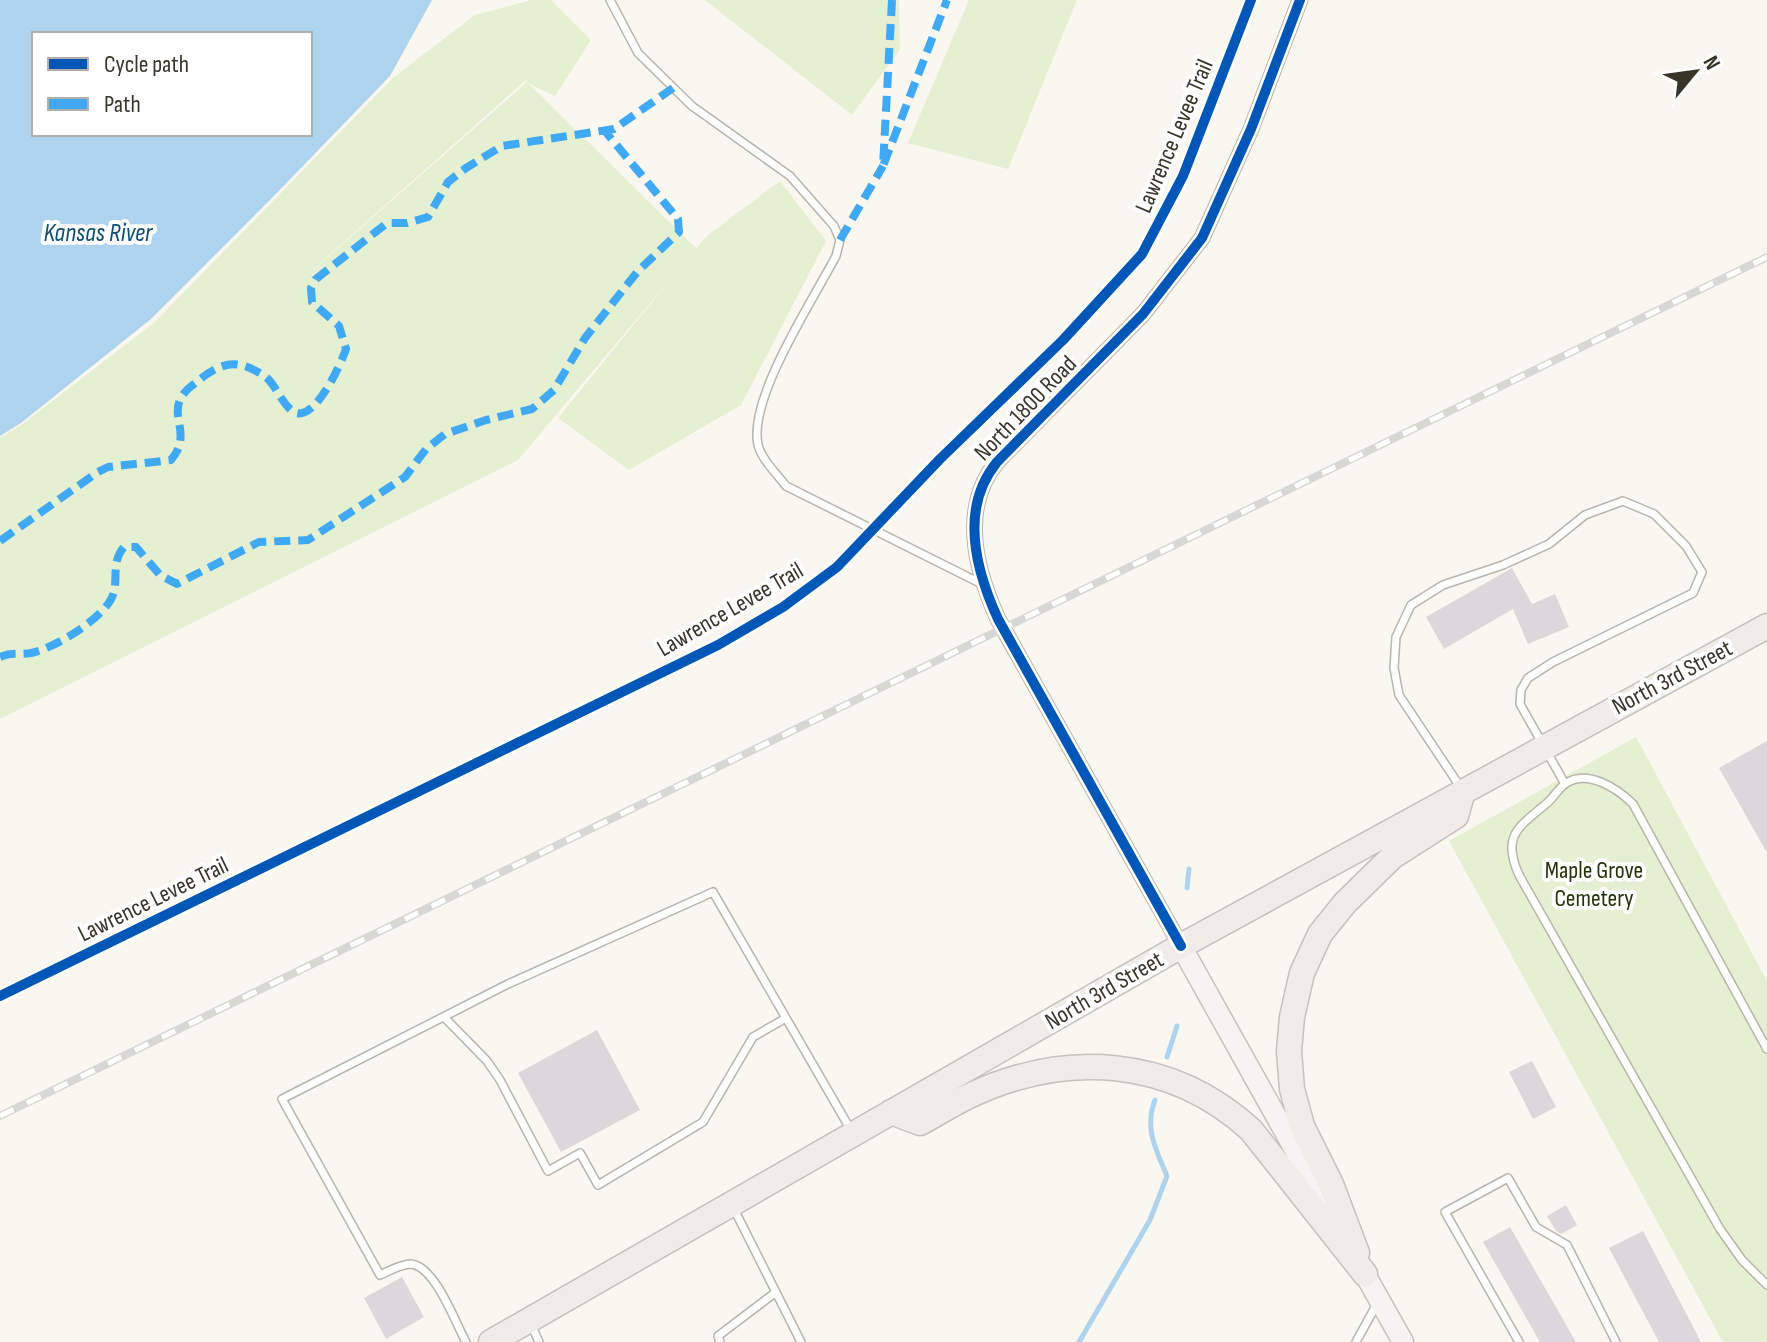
<svg xmlns="http://www.w3.org/2000/svg" width="1767" height="1342" font-family="'Sofia Sans Condensed',sans-serif">
<style>
.green{fill:#e5efd1;fill-rule:evenodd}
.water{fill:#aed3ee;fill-rule:evenodd}
.lines{fill:none;stroke-linecap:round;stroke-linejoin:round}
.stream{stroke:#aed3ee;stroke-width:5}
.building{fill:#dad8db}
.lane-casing{stroke:#b9b5ad;stroke-width:10}
.street-casing{stroke:#b9b5ad;stroke-width:17}
.primary-casing{stroke:#c8c1bb;stroke-width:23}
.highway-casing{stroke:#c8c1bb;stroke-width:27}
.lane{stroke:#fefefd;stroke-width:7}
.street{stroke:#fefefd;stroke-width:14}
.primary{stroke:#f7f3f1;stroke-width:20}
.highway{stroke:#f2ece8;stroke-width:24}
.rail-casing{stroke:#d7d7d4;stroke-width:8}
.rail{stroke:#fff;stroke-width:5;stroke-dasharray:15;stroke-linecap:butt}
.quiet{stroke:#3fa9f5;stroke-width:8;stroke-dasharray:16 8;stroke-linecap:butt}
.cycleway-casing{stroke:#fff;stroke-width:15}
.cycleway{stroke:#0057b8;stroke-width:10}
.labels{text-anchor:middle;stroke-width:8;stroke-linejoin:round;paint-order:stroke}
.street-label{font-size:24px;fill:#383428;stroke:#fff}
.park-label{font-size:24px;fill:#233208;stroke:#fff}
.water-label{font-size:26px;font-style:italic;fill:#0d4e75;stroke:#fff}
</style>
<rect width="100%" height="100%" fill="#faf7f0"/>
<path class="green" d="M 531,0 L 551,0 L 591,40 L 555,96 L 528,83 L 696,248 L 708,235 L 780,181 L 826,241 L 741,405 L 629,470 L 558,418 L 674,275 L 518,460 L 0,719 L 0,438 L 21,425 L 154,323 L 394,77 L 475,15 ZM 526,80 L 527,82 L 256,320 Z
M 705,0 L 899,0 L 900,49 L 852,115 Z
M 969,0 L 1077,0 L 1008,169 L 908,143 Z
M 1636,737 L 1767,981 L 1767,1342 L 1723,1342 L 1449,841 Z"/>
<path class="water" d="M 0,0 L 432,0 L 390,76 L 270,200 L 151,319 L 21,423 L 0,436 ZM 34,34 L 310,34 L 310,134 L 34,134 Z"/>
<g class="lines">
<path class="stream" d="M 1187,888 L 1189,869
M 1167,1057 L 1177,1026
M 1079,1342 L 1150,1220 L 1167,1176 C 1156,1150 1144,1128 1155,1100"/>
</g>
<path class="building" d="M 1512,568 L 1532,604 L 1555,594 L 1569,627 L 1528,644 L 1513,609 L 1444,649 L 1426,617 Z
M 1767,741 L 1767,853 L 1719,768 Z
M 597,1030 L 640,1110 L 561,1152 L 518,1073 Z
M 1532,1061 L 1556,1107 L 1533,1119 L 1509,1072 Z
M 1566,1205 L 1577,1225 L 1561,1234 L 1556,1231 L 1547,1216 Z
M 1510,1227 L 1576,1342 L 1540,1342 L 1483,1242 Z
M 1643,1231 L 1701,1342 L 1659,1342 L 1609,1248 Z
M 402,1277 L 424,1317 L 386,1339 L 364,1298 Z"/>
<g class="lines">
<defs>
<path id="lane" d="M 610,0 L 638,53 L 692,106 L 790,176 L 834,226 L 840,240 L 836,256 C 813,300 748,398 758,445 C 762,460 777,474 786,486 L 982,584
M 1461,788 L 1399,695 L 1394,668 L 1396,637 L 1411,605 L 1443,585 L 1503,565 L 1549,544 L 1585,515 L 1623,501 L 1654,514 L 1686,546 L 1702,572 L 1693,593 L 1553,662 L 1528,678 L 1521,690 L 1520,704 L 1565,784
M 444,1017 L 487,1061 L 500,1080 L 548,1171 L 580,1153 L 598,1185 L 703,1122 L 753,1037 L 786,1018
M 1767,1049 L 1633,804 C 1618,789 1587,768 1565,784 C 1558,789 1554,797 1547,803 C 1519,827 1501,835 1519,875 L 1720,1229 L 1742,1260 L 1767,1285
M 734,1209 L 801,1342
M 530,1322 L 539,1342
M 466,1342 C 455,1322 435,1266 411,1264 C 401,1264 389,1271 380,1275 L 282,1099 L 508,984 L 713,892 L 852,1132
M 720,1342 L 718,1336 L 776,1292
M 1356,1342 L 1378,1302
M 1519,1342 L 1445,1212 L 1508,1178 L 1536,1227 L 1567,1245 L 1616,1342"/>
<path id="street" d="M 1181,946 L 998,619 C 975,569 960,507 997,462 L 1143,314 L 1202,238 L 1251,129 L 1300,0"/>
<path id="primary" d="M 1181,946 L 1338,1227
M 1358,1262 L 1403,1342"/>
<path id="highway" d="M 891,1112 L 920,1123 C 937,1114 952,1104 969,1096 C 1066,1050 1171,1057 1251,1130 L 1365,1274
M 1357,1253 L 1331,1184 L 1302,1126 L 1292,1089 L 1289,1051 L 1292,1017 L 1302,973 L 1320,934 L 1345,903 L 1392,857 L 1456,816 L 1463,791
M 491,1342 L 1181,946 L 1767,626"/>
</defs>
<use href="#lane" class="lane-casing"/>
<use href="#street" class="street-casing"/>
<use href="#primary" class="primary-casing"/>
<use href="#highway" class="highway-casing"/>
<use href="#lane" class="lane"/>
<use href="#street" class="street"/>
<use href="#primary" class="primary"/>
<use href="#highway" class="highway"/>
<defs>
<path id="rail" d="M 0,1116 L 1767,257"/>
</defs>
<use href="#rail" class="rail-casing"/>
<use href="#rail" class="rail"/>
<path class="quiet" d="M 892,0 L 883,166 L 947,0
M 840,240 L 883,166
M 0,541 L 98,472 L 108,467 L 171,460 C 197,430 158,410 194,384 C 214,368 230,357 254,370 C 260,373 266,376 269,380 C 277,389 282,402 291,410 C 312,429 341,364 346,349 L 339,326 L 312,302 L 311,288 L 316,279 L 387,223 L 407,223 L 428,217 L 448,182 L 466,168 L 502,146 L 614,129 L 673,88
M 0,657 C 11,652 20,655 31,653 C 55,648 98,621 110,601 C 121,584 109,564 124,547 L 136,547 L 160,575 L 177,584 L 259,542 L 308,540 L 405,477 L 426,449 L 445,434 L 486,420 L 532,409 L 554,390 L 585,338 L 638,271 L 679,232 L 678,219 L 604,130"/>
<defs>
<path id="cycleway" d="M 1181,946 L 998,619 C 975,569 960,507 997,462 L 1143,314 L 1202,238 L 1251,129 L 1300,0
M 0,996 L 718,645 L 783,607 L 837,567 L 940,459 L 1063,340 L 1142,254 L 1183,176 L 1251,0"/>
</defs>
<use href="#cycleway" class="cycleway-casing"/>
<use href="#cycleway" class="cycleway"/>
</g>
<g class="labels">
<g class="street-label">
<text transform="translate(1174 136) rotate(-67)" y="8">Lawrence Levee Trail</text>
<text transform="translate(1025 408) rotate(-46)" y="8">North 1800 Road</text>
<text transform="translate(730 609) rotate(-30)" y="8">Lawrence Levee Trail</text>
<text transform="translate(1672 677) rotate(-28)" y="8">North 3rd Street</text>
<text transform="translate(153 899) rotate(-26)" y="8">Lawrence Levee Trail</text>
<text transform="translate(1104 990) rotate(-30)" y="8">North 3rd Street</text>
</g>
<g class="park-label">
<text x="1594" y="878">Maple Grove<tspan x="1594" dy="28">Cemetery</tspan></text>
</g>
<g class="water-label">
<text x="98" y="241">Kansas River</text>
</g>
</g>
<rect x="32" y="32" width="280" height="104" fill="#ffffff" stroke="#afaea9" stroke-width="2"/>
<rect x="48" y="58" width="40" height="12" fill="#0057b8" stroke="#afaea9" stroke-width="2"/>
<text x="104" y="72" font-size="24" fill="#383428">Cycle path</text>
<rect x="48" y="98" width="40" height="12" fill="#3fa9f5" stroke="#afaea9" stroke-width="2"/>
<text x="104" y="112" font-size="24" fill="#383428">Path</text>
<g transform="translate(1695 72) rotate(61)" stroke="#ffffff" stroke-width="6" paint-order="stroke">
<path d="M0-6L14 30L0 20L-14 30Z" fill="#383428"/>
<text y="-12" font-size="22" font-weight="bold" text-anchor="middle" fill="#383428">N</text>
</g>
</svg>
